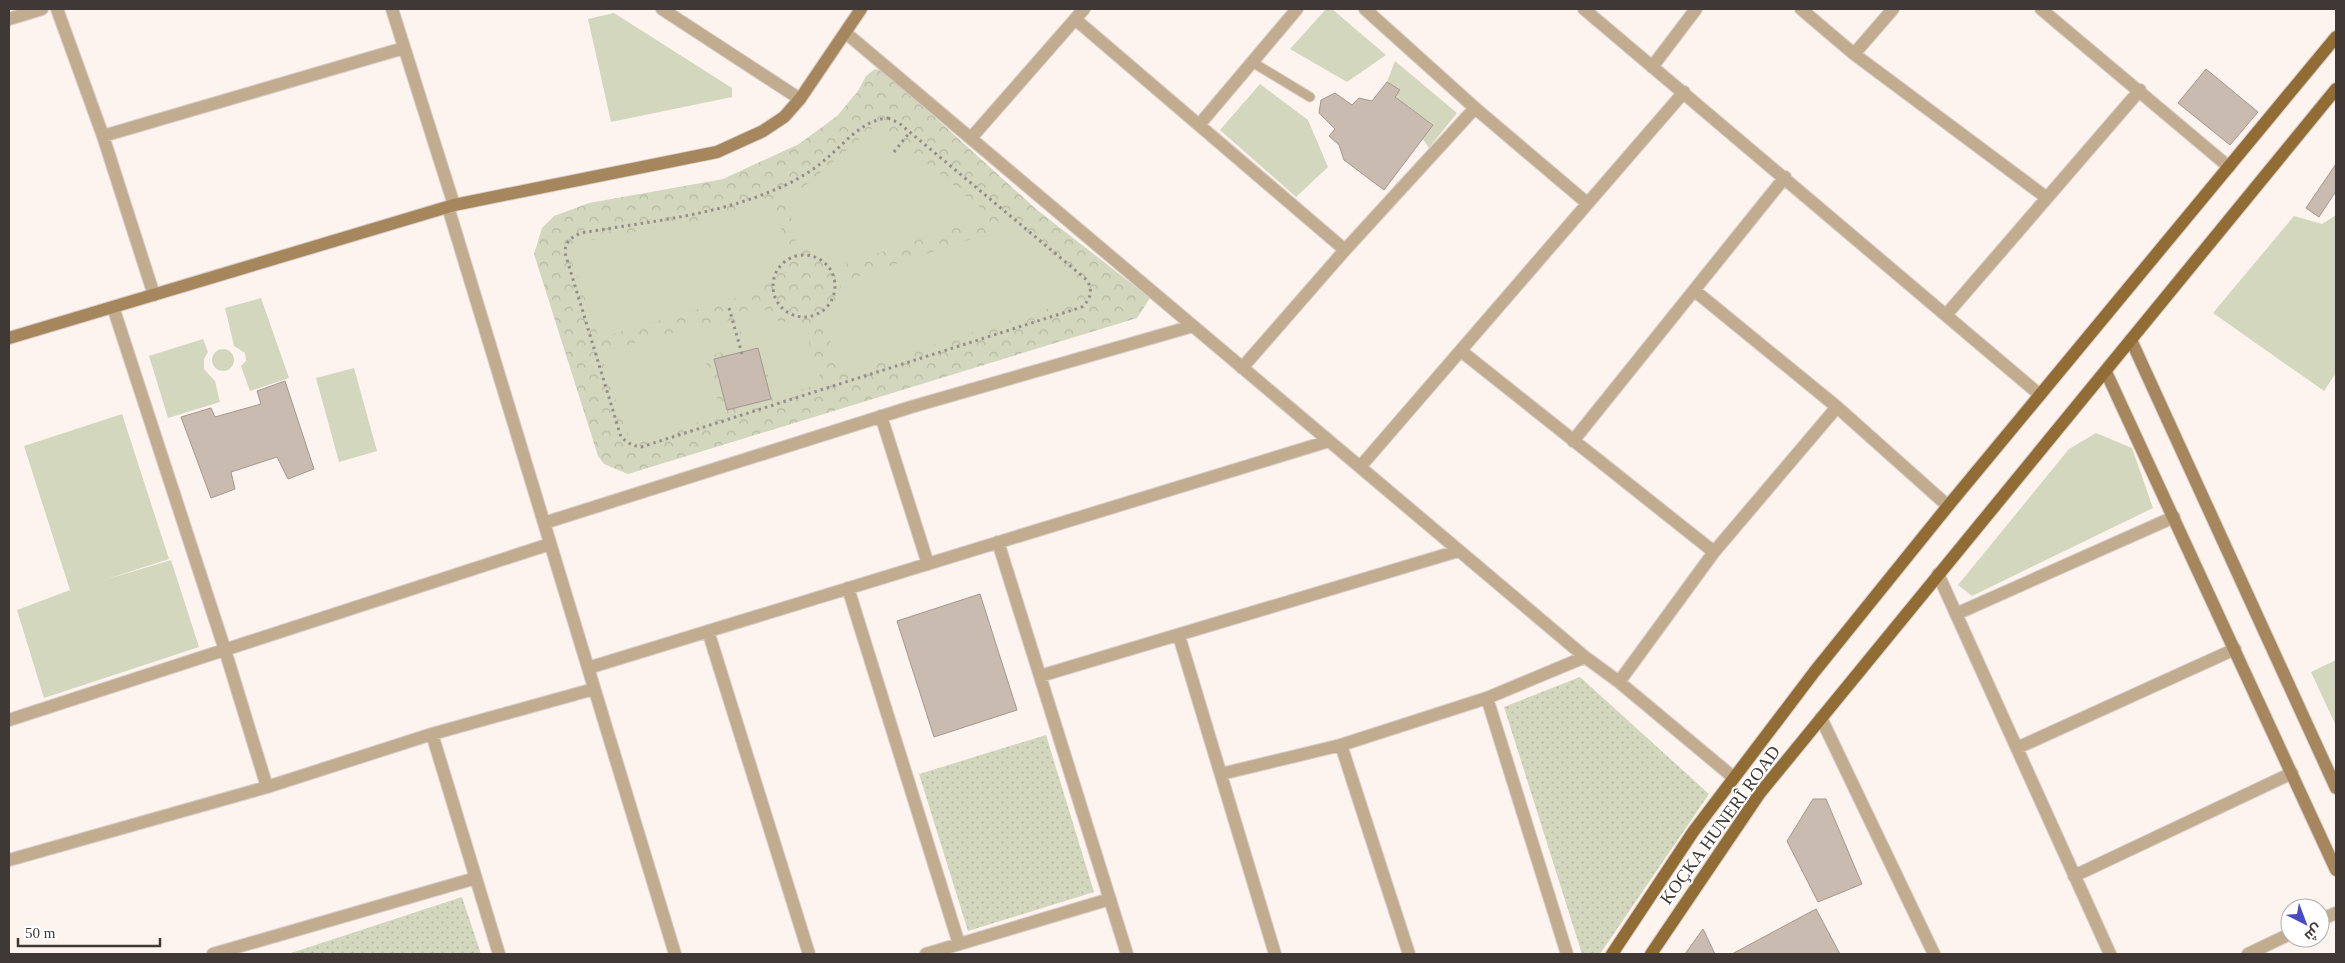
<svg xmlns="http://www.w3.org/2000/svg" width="2345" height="963" font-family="'Times New Roman',Cairo,serif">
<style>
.grass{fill:url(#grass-dots)}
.park{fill:url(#park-crowns)}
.garden{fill:#d2d7bd}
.building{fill:#cabbb1;stroke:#a4978d}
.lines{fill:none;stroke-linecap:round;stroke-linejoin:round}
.lane-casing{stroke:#d8ceca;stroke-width:11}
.street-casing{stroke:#d8ceca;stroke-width:14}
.secondary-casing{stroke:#d8ceca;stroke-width:14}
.primary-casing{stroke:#d8ceca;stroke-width:14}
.path{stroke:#958d89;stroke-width:3;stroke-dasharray:2.5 4;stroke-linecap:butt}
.lane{stroke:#c1ac90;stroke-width:9}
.street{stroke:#c1ac90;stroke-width:12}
.secondary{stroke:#a6875d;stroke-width:12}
.primary{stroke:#926c35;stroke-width:12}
.labels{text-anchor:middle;stroke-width:4;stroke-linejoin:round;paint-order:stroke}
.street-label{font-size:18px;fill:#3f3835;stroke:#fff}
</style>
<defs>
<pattern id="grass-dots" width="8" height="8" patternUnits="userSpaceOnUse" patternTransform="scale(1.25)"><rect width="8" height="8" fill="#d2d7bd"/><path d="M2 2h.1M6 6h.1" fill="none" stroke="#b5b9a3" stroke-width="1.8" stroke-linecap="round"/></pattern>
<pattern id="park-crowns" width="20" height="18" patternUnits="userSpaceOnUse" patternTransform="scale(1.25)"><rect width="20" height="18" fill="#d2d7bd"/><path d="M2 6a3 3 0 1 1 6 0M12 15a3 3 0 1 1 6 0" fill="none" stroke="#b5b9a3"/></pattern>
</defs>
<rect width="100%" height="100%" fill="#fef4ef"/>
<path class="grass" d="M 1580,677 L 1709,794 L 1600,954 L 1582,954 L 1504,707 Z
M 1046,735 L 1094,892 L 968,931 L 919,774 Z
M 462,897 L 481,954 L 288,954 Z"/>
<path class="park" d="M 875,69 L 885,72 L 1036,209 L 1150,298 L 1137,318 L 628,474 L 604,464 L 598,456 L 534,254 L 542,228 L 554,216 L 589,203 L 723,179 L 799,144 L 837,116 L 858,91 L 866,76 Z"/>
<path class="garden" d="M 1326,9 L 1332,9 L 1386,55 L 1347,82 L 1290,49 Z
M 614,13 L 732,88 L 732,97 L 611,122 L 588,19 Z
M 1395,61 L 1457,113 L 1429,148 L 1422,138 L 1433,124 L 1395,97 L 1400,90 L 1387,82 Z
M 1260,84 L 1308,120 L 1328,167 L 1296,197 L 1220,130 Z
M 873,128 L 885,128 L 990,216 L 836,267 L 820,253 L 796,245 L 787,194 L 800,190 Z
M 771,200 L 790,253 C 773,262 764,274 757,292 L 599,338 L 570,256 L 571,244 L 700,220 Z
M 2336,215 L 2336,373 L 2324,391 L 2213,313 L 2294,216 L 2322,224 Z
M 1008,227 L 1081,282 L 1074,300 L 840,375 L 824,318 L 839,301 L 841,282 Z
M 261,298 L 289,378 L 250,391 L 241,366 L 246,361 L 245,353 L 234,346 L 225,308 Z
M 762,306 L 776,320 L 804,327 L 822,383 L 773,399 L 762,345 L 745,346 L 735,313 Z
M 727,319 L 737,347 L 705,358 L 721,413 L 650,440 L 637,441 L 626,432 L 600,352 Z
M 203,339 L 208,352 L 204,359 L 204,369 L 215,381 L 220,402 L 168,418 L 149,356 Z
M212 360a11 11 0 1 1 22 0a11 11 0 1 1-22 0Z
M 354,368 L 377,451 L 339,462 L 316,378 Z
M 122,414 L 169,559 L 101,581 L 171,560 L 199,647 L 44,698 L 17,610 L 70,590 L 24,446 Z
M 2096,433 L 2132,448 L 2153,508 L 1972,596 L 1958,585 L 2069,449 Z
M 2336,660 L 2336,726 L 2311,672 Z"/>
<path class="building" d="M 2206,69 L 2258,112 L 2230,145 L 2178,103 Z
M 1387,82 L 1400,90 L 1395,97 L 1433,125 L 1384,190 L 1344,160 L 1339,145 L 1329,136 L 1335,129 L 1319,113 L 1321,100 L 1335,93 L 1352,105 L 1359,98 L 1372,101 Z
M 2336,164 L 2336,191 L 2319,217 L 2306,208 Z
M 758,348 L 771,399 L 727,410 L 714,359 Z
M 285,381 L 314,469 L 288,479 L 277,457 L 231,472 L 235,489 L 211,498 L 181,417 L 211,408 L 215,417 L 261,404 L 257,391 Z
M 980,594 L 1017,710 L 934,737 L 897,621 Z
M 1813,799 L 1826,799 L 1862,884 L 1818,902 L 1787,841 Z
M 1816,909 L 1840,954 L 1732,954 Z
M 1703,929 L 1715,954 L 1685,954 Z"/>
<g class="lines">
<defs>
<path id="lane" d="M 1252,62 L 1310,97"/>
<path id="street" d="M 57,9 L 103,136 L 154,295
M 392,9 L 454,205
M 662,9 L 800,99
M 1365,9 L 1475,108 L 1587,203
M 1584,9 L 2040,395
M 1801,9 L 1854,54 L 2047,198
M 2041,9 L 2229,167
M 9,19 L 42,9
M 1075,19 L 1345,250
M 846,33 L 1585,657 L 1619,682 L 1733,777
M 1854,54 L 1893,9
M 1652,67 L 1696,9
M 1199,125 L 1297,9
M 103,136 L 404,48
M 971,138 L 1084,9
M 448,207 L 675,954
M 1695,291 L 1837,407 L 1948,506
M 113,307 L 225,650 L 267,787
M 1946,315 L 2140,90
M 1461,351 L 1714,552 L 1619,682
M 1242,368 L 1345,250 L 1475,108
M 881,416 L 928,564
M 1573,441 L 1785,177
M 1360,467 L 1684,92
M 544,523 L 911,407 L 1193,326
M 998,542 L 1127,954
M 1714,552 L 1837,407
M 1938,574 L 2110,954
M 848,588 L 959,944
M 1956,614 L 2174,517
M 708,631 L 809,954
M 1179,636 L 1275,954
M 588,668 L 1329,441
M 1040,676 L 1458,551
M 1487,698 L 1567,954
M 1821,718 L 1934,954
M 9,720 L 550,544
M 432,734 L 499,954
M 1341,745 L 1409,954
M 2017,748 L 2235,649
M 1221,774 L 1341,745 L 1487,698 L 1585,657
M 9,860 L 267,787 L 432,734 L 594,689
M 2074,876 L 2292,773
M 2320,920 L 2336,913
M 213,954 L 476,878
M 926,954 L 1110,899
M 2248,954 L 2290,934"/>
<path id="secondary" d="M 9,338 L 454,205 L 717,152 L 763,131 L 784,117 L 800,99 L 861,9
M 2131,340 L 2336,788
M 2106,372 L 2336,870"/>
<path id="primary" d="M 1612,954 L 1693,832 L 1815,671 L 1948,506 L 2336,37
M 1651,954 L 1760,793 L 2336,89"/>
</defs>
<use href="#lane" class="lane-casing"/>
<use href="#street" class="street-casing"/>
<use href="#secondary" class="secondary-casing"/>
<use href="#primary" class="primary-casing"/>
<path class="path" d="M 888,118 L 899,123 L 1087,280 C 1093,291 1091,299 1082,307 L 641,447 C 632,446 628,443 621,437 L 565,253 C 565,242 571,237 581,233 C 645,222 714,216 774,190 C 792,183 811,172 826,159 C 845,143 862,120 888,118 Z
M 894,152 L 910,132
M773 286a31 31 0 1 1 62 0a31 31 0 1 1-62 0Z
M 729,308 L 742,354"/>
<use href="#lane" class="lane"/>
<use href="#street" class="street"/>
<use href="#secondary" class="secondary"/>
<use href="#primary" class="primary"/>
</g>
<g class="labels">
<g class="street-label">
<text transform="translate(1720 825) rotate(-54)" y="6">KOÇKA HUNERÎ ROAD</text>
</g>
</g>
<rect width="2345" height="963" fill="none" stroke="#3f3835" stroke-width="20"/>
<g transform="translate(2305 923) rotate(138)"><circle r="24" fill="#ffffff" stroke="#b2afae"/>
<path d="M0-4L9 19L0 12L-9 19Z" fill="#474cc1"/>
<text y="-8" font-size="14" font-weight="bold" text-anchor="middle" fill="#3f3835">ش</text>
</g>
<path d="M18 938v8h142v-8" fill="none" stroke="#3f3835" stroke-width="2.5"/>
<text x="25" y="938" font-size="15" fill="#3f3835" stroke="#ffffff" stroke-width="4" paint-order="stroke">50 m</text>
</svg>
